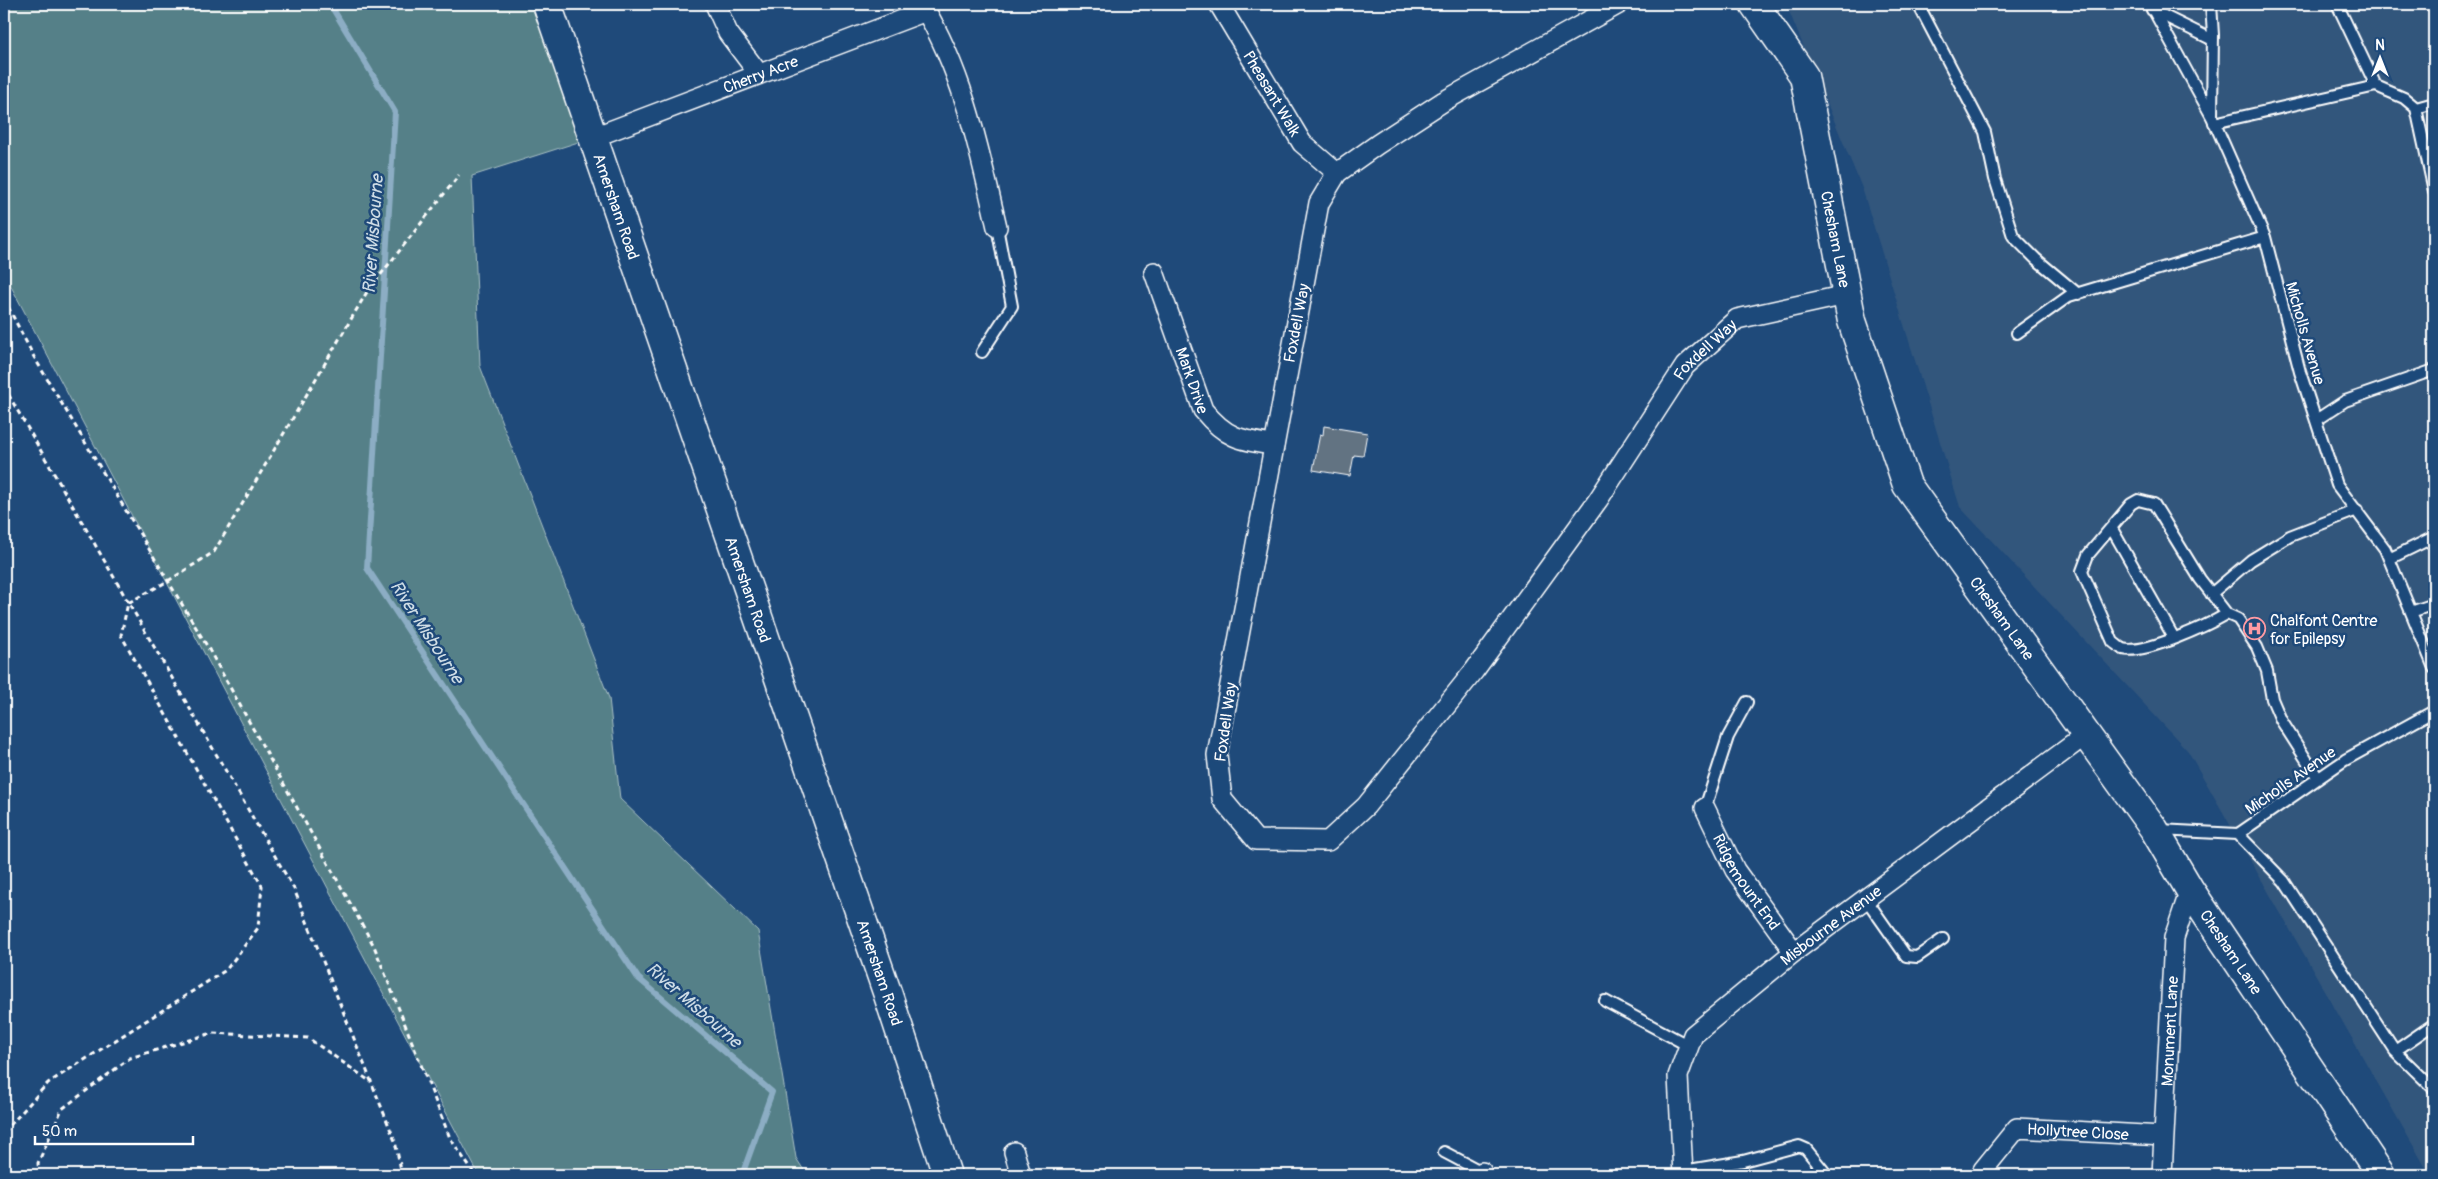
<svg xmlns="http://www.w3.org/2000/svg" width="2438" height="1179" font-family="Pangolin,sans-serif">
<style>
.built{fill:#33567c}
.green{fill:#548088;stroke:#aac0c4}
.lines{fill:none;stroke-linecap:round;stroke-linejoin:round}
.stream{stroke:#8cadc4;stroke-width:6}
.building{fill:#627382;stroke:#fff}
.lane-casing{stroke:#fff;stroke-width:14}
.street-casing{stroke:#fff;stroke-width:22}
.secondary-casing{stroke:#fff;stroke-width:31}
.highway-casing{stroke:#fff;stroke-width:31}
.path{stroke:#fff;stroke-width:3;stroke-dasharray:5 4;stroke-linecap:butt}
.lane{stroke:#1f4a7a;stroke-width:10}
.street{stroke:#1f4a7a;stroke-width:19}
.secondary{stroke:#1f4a7a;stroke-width:28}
.highway{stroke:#1f4a7a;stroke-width:28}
.labels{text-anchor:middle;stroke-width:5;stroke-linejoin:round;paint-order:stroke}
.street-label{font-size:16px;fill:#fff;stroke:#1f4a7a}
.poi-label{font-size:16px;fill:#fff;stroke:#1f4a7a;text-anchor:start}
.water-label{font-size:18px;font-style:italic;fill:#cfdde6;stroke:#1f4a7a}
</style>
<rect width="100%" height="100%" fill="#1f4a7a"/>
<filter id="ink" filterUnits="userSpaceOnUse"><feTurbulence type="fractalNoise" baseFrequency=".02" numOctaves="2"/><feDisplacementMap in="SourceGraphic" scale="10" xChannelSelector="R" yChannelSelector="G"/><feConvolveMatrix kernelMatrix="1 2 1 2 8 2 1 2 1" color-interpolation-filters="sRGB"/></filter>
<g filter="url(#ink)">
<path class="built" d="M 1786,4 L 2434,4 L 2434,1175 L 2430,1175 L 2188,751 L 1960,507 L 1862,188 Z"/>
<path class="green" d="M 4,4 L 550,4 L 594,137 L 472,176 L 480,366 L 609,698 L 620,799 L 758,931 L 796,1158 L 807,1175 L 479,1175 L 4,273 Z"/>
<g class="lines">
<path class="stream" d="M 330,4 L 395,112 L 367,568 L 638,978 L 772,1092 L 742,1175"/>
</g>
<path class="building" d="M 1324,426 L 1367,433 L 1363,456 L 1354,455 L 1350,476 L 1313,470 L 1320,434 L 1323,435 Z"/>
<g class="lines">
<defs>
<path id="lane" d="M 1918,4 L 1985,132 L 1995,179 L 2013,236 L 2036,259 L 2078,294
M 2150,4 L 2212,117 L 2265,237 L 2300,372 L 2337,485 L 2385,549 L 2434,668
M 2211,4 L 2213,35 L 2212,116
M 2337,4 L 2376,86
M 2152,10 L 2213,40
M 2416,108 L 2434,103
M 2214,123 L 2376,86 L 2404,98 L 2416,108 L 2434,191
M 2017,333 L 2069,296 L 2265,237
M 982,352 L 1012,306 L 997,227
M 2316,420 L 2345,401 L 2434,370
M 2112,529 L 2174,638
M 2389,559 L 2434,537
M 2211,594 L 2251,560 L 2290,536 L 2357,510
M 2411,612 L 2434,604
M 2227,614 C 2208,625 2144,655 2123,649 C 2120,648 2116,644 2113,642 L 2082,571 L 2088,555 L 2131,504 L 2138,500 L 2154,504 L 2200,579 L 2227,614 L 2238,619 L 2257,647 L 2267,671 L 2272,699 L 2281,720 L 2318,778
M 1705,808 L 1728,737 L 1747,702
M 2159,830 L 2238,834 L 2345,760 L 2434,711
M 2238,834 L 2284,881 L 2395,1051 L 2434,1089
M 1866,899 L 1906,956 L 1917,957 L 1943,939
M 1605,1001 L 1689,1046
M 2395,1051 L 2434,1024
M 1444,1152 L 1482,1172
M 1683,1171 L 1743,1161 L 1799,1146 L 1806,1149 L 1827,1175"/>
<g id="street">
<path d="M 715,4 L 728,33 L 759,74"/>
<path d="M 922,4 C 964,74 979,149 997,227"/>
<path id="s1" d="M 1219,4 L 1302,143 L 1337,173"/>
<path id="s2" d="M 1619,4 L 1444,101 L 1378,144 L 1337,173 L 1319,203 L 1217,755 L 1222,799 L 1256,840 L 1328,841 L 1366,806 L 1474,671 L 1598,500 L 1685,366 L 1737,319 L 1846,295"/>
<path id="s3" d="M 594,137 L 926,11"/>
<path id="s4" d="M 1154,272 L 1203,410 C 1226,438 1239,440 1274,445"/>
<path id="s5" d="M 1705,808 L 1735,870 L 1794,952"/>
<path d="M 1014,1152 L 1021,1175"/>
<path id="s6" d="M 1983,1170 L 2017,1128 L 2163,1136"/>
<path d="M 1482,1172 L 1482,1175"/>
<path id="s7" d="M 1683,1175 L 1678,1076 L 1693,1035 L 1794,952 L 2087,734"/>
<path id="s8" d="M 2162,1175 L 2174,938 L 2190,890"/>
</g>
<g id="secondary">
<path id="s9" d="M 1754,4 L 1804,76 L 1852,321 L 1907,485 L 2154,829 L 2190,890 L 2381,1175"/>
</g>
<g id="highway">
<path id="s10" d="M 547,4 L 887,992 L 947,1175"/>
</g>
</defs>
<use href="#lane" class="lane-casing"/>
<use href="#street" class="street-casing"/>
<use href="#secondary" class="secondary-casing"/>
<use href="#highway" class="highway-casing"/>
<path class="path" d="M 4,299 L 34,357 L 207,646 L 374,946 L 450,1138 L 475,1175
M 4,387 L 294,889 L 395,1141 L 402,1175
M 4,1132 L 48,1083 L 226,970 L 258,928 L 262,886 L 121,635 L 128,603 L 168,581 L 214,552 L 367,292 L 459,175
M 39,1175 L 38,1163 L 62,1109 L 130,1058 L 212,1033 L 308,1038 L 371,1082"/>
<use href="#lane" class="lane"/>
<use href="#street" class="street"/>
<use href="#secondary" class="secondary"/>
<use href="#highway" class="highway"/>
</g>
</g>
<defs>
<symbol id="hospital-ring" viewBox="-11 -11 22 22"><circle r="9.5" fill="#1f4a7a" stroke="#ff9aa2" stroke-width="1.5"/><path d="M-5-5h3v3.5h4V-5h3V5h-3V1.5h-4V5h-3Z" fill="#ff9aa2"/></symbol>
</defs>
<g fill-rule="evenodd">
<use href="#hospital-ring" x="2242" y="616" width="25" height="25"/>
</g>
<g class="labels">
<g class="street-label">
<text dy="6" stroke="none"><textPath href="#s3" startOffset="178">Cherry Acre</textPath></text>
<text dy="6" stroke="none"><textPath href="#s1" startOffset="104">Pheasant Walk</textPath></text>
<text dy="6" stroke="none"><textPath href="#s10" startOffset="214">Amersham Road</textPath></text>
<text dy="6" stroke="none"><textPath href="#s9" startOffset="254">Chesham Lane</textPath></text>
<text transform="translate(1296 323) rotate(-79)" y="6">Foxdell Way</text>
<text transform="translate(2306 333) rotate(74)" y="6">Micholls Avenue</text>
<text dy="6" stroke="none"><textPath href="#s2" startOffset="1716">Foxdell Way</textPath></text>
<text dy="6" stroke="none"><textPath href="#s4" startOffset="115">Mark Drive</textPath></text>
<text dy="6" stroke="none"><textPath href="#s10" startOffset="619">Amersham Road</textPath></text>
<text dy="6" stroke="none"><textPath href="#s9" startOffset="674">Chesham Lane</textPath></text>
<text transform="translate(1225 722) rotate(-82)" y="6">Foxdell Way</text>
<text transform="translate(2290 780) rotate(-35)" y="6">Micholls Avenue</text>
<text dy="6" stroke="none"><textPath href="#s5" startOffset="85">Ridgemount End</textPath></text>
<text dy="6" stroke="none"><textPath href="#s7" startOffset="319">Misbourne Avenue</textPath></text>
<text dy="6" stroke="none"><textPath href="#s9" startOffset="1079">Chesham Lane</textPath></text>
<text dy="6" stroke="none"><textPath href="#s10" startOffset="1024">Amersham Road</textPath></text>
<text dy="6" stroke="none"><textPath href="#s8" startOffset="144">Monument Lane</textPath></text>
<text dy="6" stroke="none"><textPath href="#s6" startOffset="115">Hollytree Close</textPath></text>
</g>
<g class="poi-label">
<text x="2270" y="626">Chalfont Centre<tspan x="2270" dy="18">for Epilepsy</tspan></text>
</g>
<g class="water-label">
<text transform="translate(373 234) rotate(-86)" y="6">River Misbourne</text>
<text transform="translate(427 632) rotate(57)" y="6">River Misbourne</text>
<text transform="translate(694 1005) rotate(41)" y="6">River Misbourne</text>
</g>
</g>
<rect width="2438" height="1179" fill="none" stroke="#1f4a7a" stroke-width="20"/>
<rect x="10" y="10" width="2418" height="1159" fill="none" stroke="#fff" stroke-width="2" filter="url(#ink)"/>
<g transform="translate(2380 58)" stroke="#1f4a7a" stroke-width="4" paint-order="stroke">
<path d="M0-4L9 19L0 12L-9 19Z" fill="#ffffff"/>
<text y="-8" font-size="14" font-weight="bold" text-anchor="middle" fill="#ffffff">N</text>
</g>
<path d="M35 1136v8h158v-8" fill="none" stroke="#ffffff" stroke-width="2.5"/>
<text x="42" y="1136" font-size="15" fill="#ffffff" stroke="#1f4a7a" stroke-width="4" paint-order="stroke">50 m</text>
</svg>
